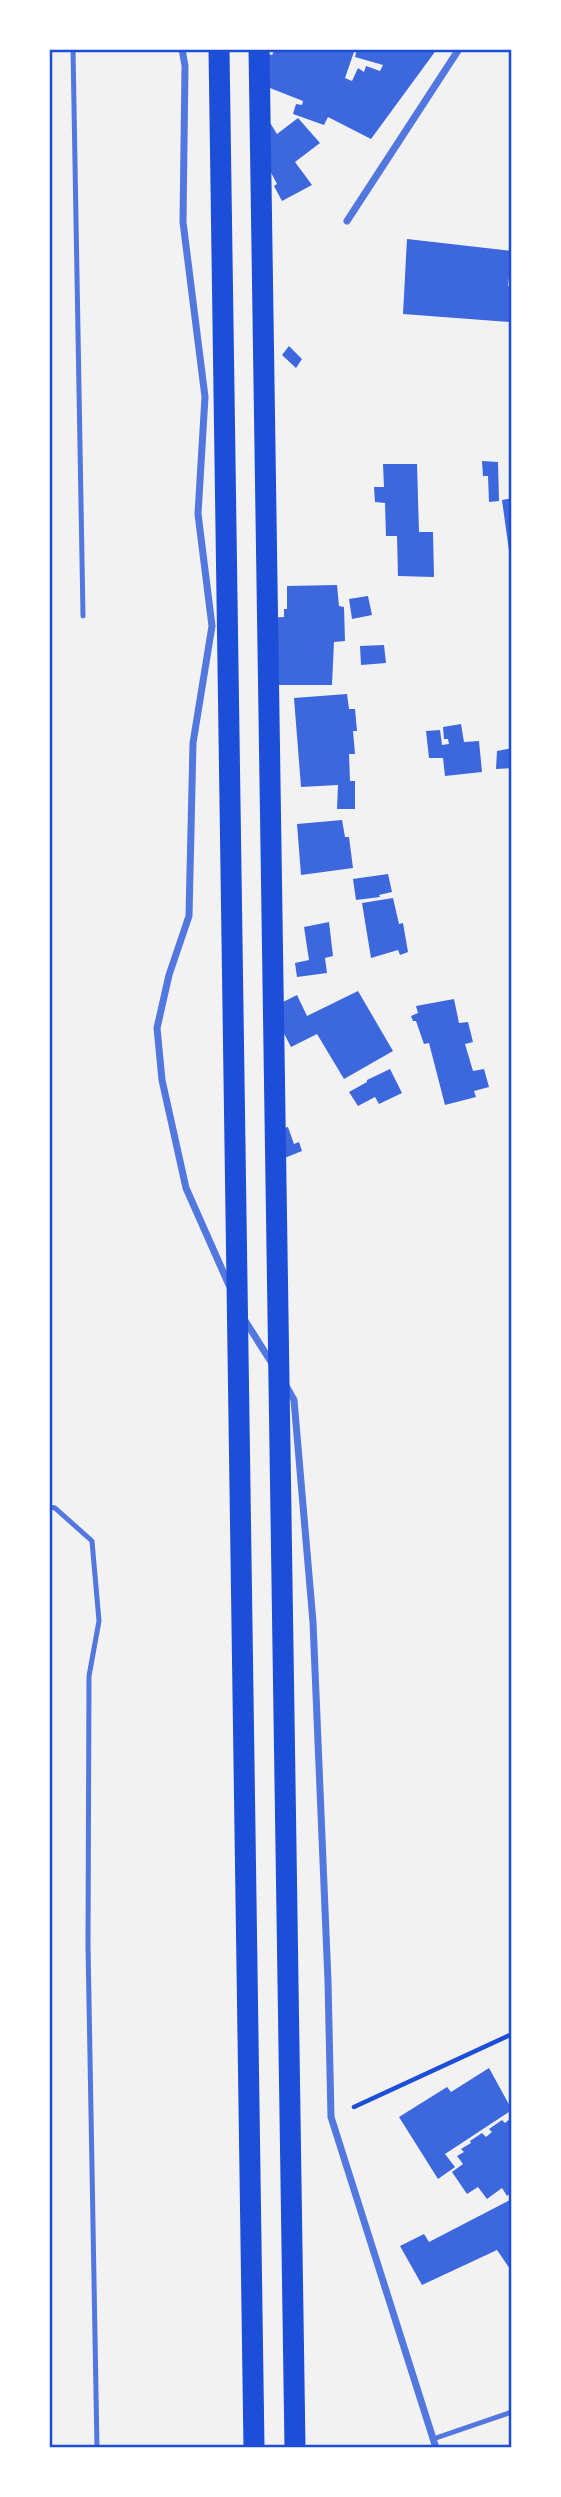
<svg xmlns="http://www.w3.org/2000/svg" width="561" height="2497" font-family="'Open Sans',sans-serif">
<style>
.building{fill:#3d67dc}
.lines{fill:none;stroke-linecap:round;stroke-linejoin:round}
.path{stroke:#1d4ed8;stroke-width:4.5}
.service{stroke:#5277de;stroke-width:5}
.minor{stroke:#5277de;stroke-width:7}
.motorway{stroke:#1d4ed8;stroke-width:21}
.neatline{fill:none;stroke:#1d4ed8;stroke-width:2.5}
</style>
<rect width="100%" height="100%" fill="#f2f2f2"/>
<path class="building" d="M 275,49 L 355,49 L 345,78 L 352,81 L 358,68 L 364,72 L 366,66 L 380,71 L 383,65 L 355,57 L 357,49 L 437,49 L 371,139 L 328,117 L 324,125 L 293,114 L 296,104 L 302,105 L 303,101 L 252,81 L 256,50 L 272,55 Z
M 298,118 L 320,143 L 295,162 L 312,185 L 282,201 L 274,186 L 277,184 L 266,163 L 269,121 L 277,134 Z
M 407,239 L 512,251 L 508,286 L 512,286 L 509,322 L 403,314 Z
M 289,346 L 302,359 L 296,368 L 282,355 Z
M 482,461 L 498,462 L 499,501 L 489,502 L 488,476 L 483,476 Z
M 383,464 L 417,464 L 419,532 L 433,532 L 434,577 L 398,576 L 397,536 L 386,536 L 385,503 L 375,502 L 374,487 L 384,487 Z
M 512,498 L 512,558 L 510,558 L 502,500 Z
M 337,585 L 339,606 L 344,607 L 345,641 L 334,642 L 332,685 L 272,685 L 265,618 L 284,617 L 284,609 L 287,609 L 287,586 Z
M 368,596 L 372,615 L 352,619 L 349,599 Z
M 384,645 L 386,663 L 361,665 L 360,646 Z
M 347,694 L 349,709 L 355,709 L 357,731 L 353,731 L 355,754 L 349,754 L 350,781 L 355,781 L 355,809 L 337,809 L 338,785 L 301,787 L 294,698 Z
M 461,724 L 464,742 L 479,741 L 482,772 L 445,776 L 443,758 L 429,758 L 426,731 L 440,730 L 442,745 L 449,744 L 448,739 L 444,739 L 443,727 Z
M 512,748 L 512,768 L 496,769 L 497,751 Z
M 342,820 L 345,837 L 349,837 L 353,868 L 301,875 L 297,824 Z
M 388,874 L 392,892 L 379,895 L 380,897 L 356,900 L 353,879 Z
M 393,898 L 399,924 L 403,923 L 408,952 L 400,955 L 398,950 L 371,958 L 362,903 Z
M 329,922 L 333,956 L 325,958 L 327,973 L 297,977 L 295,963 L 309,960 L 304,927 Z
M 358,991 L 393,1051 L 344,1079 L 317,1034 L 291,1047 L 273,1012 L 273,1007 L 297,995 L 307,1016 Z
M 454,999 L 459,1023 L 468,1022 L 473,1042 L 465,1044 L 473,1071 L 484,1069 L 489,1087 L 474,1091 L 476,1097 L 445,1105 L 429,1043 L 424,1044 L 416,1021 L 413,1021 L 411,1016 L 418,1013 L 416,1006 Z
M 390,1069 L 402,1093 L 379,1104 L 375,1097 L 358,1106 L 349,1092 L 367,1082 L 367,1080 Z
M 288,1127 L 294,1144 L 299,1142 L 302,1151 L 277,1161 L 266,1133 Z
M 489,2068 L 512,2110 L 445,2154 L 455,2167 L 438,2179 L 399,2117 L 447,2087 L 451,2092 Z
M 512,2117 L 512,2192 L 507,2196 L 502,2188 L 487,2199 L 478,2187 L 467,2194 L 452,2172 L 463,2164 L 457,2156 L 464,2152 L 461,2149 L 471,2143 L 470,2141 L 482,2133 L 486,2137 L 492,2132 L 489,2129 L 502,2120 L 505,2123 Z
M 512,2199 L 512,2272 L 497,2250 L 422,2285 L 400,2246 L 424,2234 L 429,2242 Z"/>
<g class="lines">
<path class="path" d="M 354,2107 L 512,2034"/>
<path class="service" d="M 73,49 L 83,616
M 49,1507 L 55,1508 L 92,1541 L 99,1621 L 89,1676 L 88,1945 L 97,2448
M 433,2439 L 512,2412"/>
<path class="minor" d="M 182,49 L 185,66 L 183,222 L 205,397 L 198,514 L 212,626 L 193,743 L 189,916 L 169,975 L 157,1028 L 162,1080 L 186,1188 L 229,1285
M 347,221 L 459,49
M 244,1319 L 273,1365
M 285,1384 L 294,1400 L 313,1622 L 328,1981 L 331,2117 L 436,2448"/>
<path class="motorway" d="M 219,49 L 254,2448
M 259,49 L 295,2448"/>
</g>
<rect width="561" height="2497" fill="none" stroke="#ffffff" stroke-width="102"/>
<rect x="51" y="51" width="459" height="2395" class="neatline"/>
</svg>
